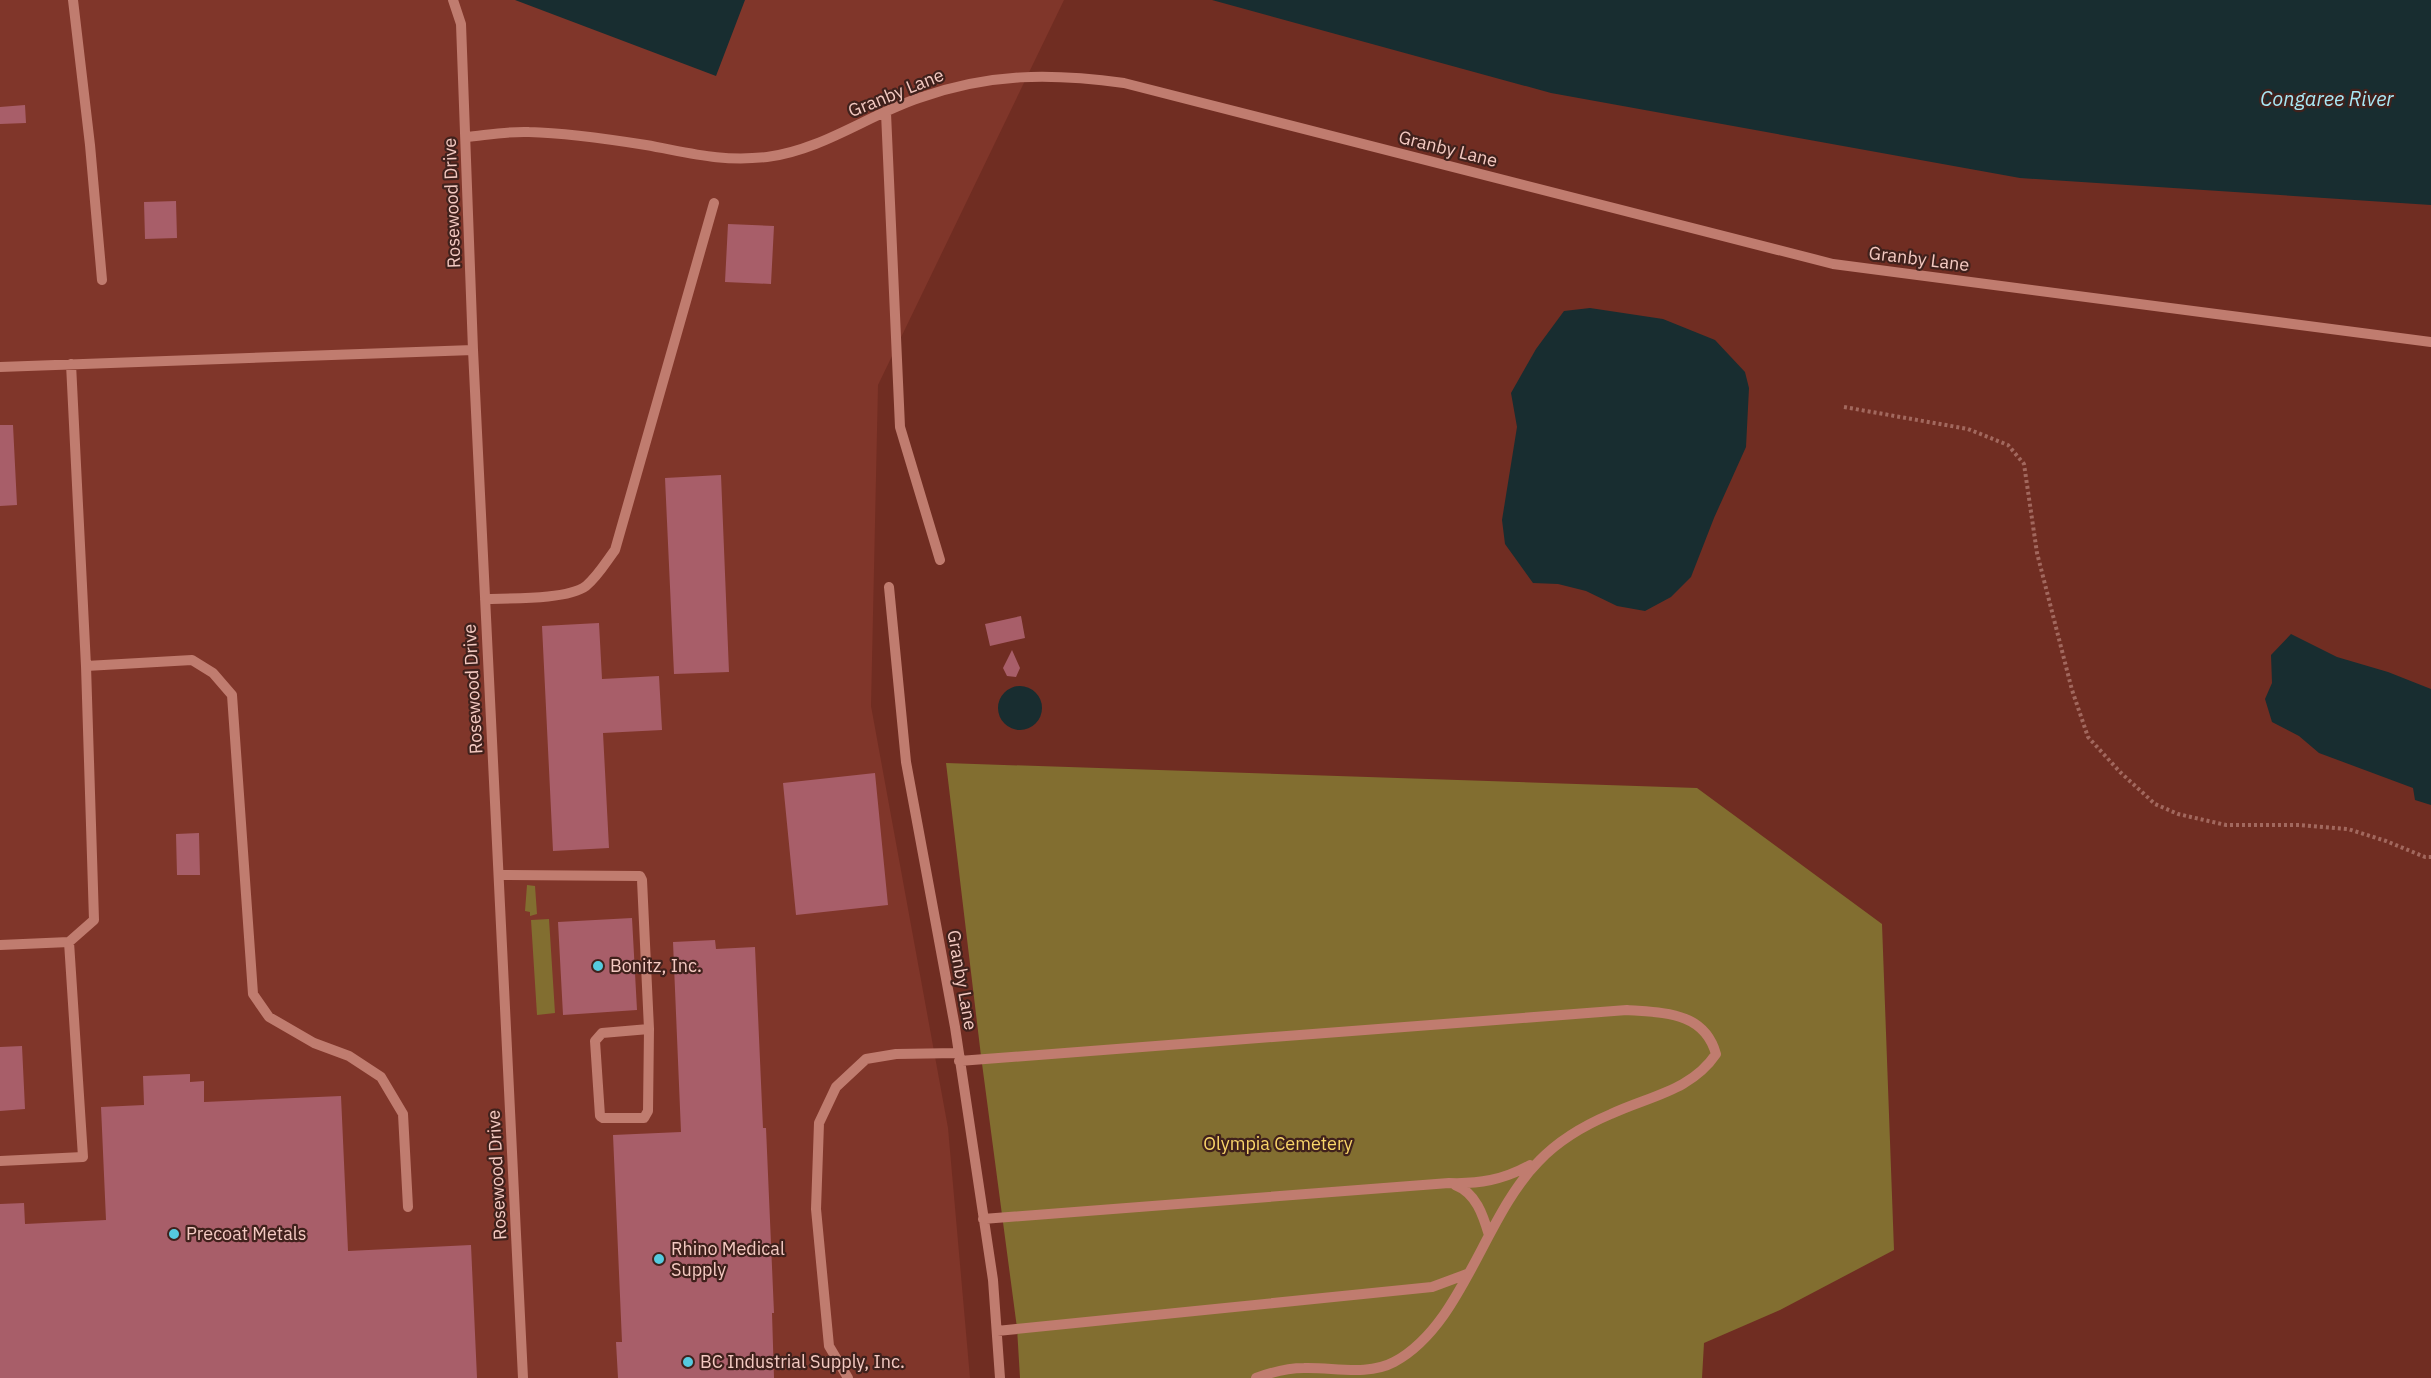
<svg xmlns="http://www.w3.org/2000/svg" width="2431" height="1378" font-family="'IBM Plex Sans',sans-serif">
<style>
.built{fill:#80362a}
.green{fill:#826e30}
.water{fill:#182d30}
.building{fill:#a85e69}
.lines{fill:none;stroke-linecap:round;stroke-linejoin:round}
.path{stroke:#a2685e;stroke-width:4;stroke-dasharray:3 3;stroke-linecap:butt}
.minor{stroke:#c07c6f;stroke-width:10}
.poi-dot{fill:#55cadf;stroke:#40211c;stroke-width:2}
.labels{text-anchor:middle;stroke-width:4.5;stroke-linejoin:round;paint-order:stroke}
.street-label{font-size:18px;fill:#f4cac2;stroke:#40211c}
.poi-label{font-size:18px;fill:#f4cac2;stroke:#40211c;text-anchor:start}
.park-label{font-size:18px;fill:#fad66a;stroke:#40211c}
.water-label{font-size:20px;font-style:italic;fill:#a8e8f5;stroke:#40211c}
</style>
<rect width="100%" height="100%" fill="#702d22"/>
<path class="built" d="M 0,0 L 1064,0 L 878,385 L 871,706 L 948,1128 L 970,1378 L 0,1378 Z"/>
<path class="green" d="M 946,763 L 1697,788 L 1882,924 L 1894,1250 L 1780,1310 L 1704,1343 L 1702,1378 L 1020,1378 L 1017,1328 L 981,1056 Z
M 527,885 L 535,886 L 537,914 L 530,916 L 530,912 L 525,911 Z
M 549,919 L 555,1013 L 537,1015 L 531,920 Z"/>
<path class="water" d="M 515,0 L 745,0 L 716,76 Z
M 1212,0 L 2431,0 L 2431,205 L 2020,178 L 1551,93 Z
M 1590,308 L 1663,319 L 1715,340 L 1745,372 L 1749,388 L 1746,447 L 1714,518 L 1691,577 L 1671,597 L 1645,611 L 1617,606 L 1586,591 L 1558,584 L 1533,583 L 1505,544 L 1502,520 L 1517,427 L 1511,393 L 1536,349 L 1564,311 Z
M 2291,634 L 2337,657 L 2388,672 L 2431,689 L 2431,805 L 2415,800 L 2413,788 L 2319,753 L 2299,736 L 2272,722 L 2265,699 L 2272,683 L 2271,655 Z
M998 708a22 22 0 1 1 44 0a22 22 0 1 1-44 0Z"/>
<path class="building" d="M 25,105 L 26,123 L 0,124 L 0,107 Z
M 176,201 L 177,238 L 145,239 L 144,202 Z
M 728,224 L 774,226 L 771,284 L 725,282 Z
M 0,425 L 13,425 L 17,505 L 0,506 Z
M 721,475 L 729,672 L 674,674 L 665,478 Z
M 1021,616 L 1025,638 L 990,646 L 985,624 Z
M 599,623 L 602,679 L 659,676 L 662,730 L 603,733 L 609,848 L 553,851 L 542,626 Z
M 1012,650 L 1020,668 L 1016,677 L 1007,676 L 1003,668 Z
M 875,773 L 888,905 L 796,915 L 783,783 Z
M 199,833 L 200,875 L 177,875 L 176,834 Z
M 632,918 L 637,1010 L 563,1015 L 558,922 Z
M 715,940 L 716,949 L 755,947 L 763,1128 L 766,1128 L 774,1313 L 772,1313 L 774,1378 L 618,1378 L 616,1342 L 622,1342 L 613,1135 L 681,1132 L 673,942 Z
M 22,1046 L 25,1109 L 0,1111 L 0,1047 Z
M 190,1074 L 190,1082 L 204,1081 L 204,1102 L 341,1096 L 348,1251 L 471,1245 L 477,1378 L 0,1378 L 0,1204 L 24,1203 L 25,1224 L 106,1220 L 101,1107 L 144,1105 L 143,1076 Z"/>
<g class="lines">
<path class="path" d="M 1844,407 L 1968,429 L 2008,445 L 2024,464 L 2037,553 L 2072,690 L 2088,737 L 2120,772 L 2155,804 L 2178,814 L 2226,825 L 2300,825 L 2348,829 L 2386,841 L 2425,857 L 2431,857"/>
<path class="minor" d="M 73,0 L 90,145 L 102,280
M 453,0 L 461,24 L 473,350 L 523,1378
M 886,113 L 900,427 L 940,560
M 466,137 C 487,135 509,131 529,132 C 568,133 608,139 646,145 C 691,153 720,162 767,157 C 822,150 868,115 919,98 C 989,73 1051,73 1124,83 L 1833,264 L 2431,342
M 0,367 L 473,350
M 889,587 L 906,762 L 955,1027 L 993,1280 L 1000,1378
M 485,599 C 510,598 567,600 586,586 C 598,576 606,562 615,550 L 714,203
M 86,666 L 192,660 L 213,673 L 232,695 L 253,994 L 269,1017 L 314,1043 L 349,1056 L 381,1077 L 403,1114 L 408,1207
M 499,875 L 640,876 L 642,880 L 649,1029 L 648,1111 L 644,1118 L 603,1118 L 600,1116 L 595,1041 L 602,1033 L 649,1029
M 0,945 L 69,942
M 959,1061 L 1627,1010 C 1663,1013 1704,1011 1716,1054 C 1691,1091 1649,1096 1611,1114 C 1585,1125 1559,1140 1539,1161 C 1484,1216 1463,1325 1394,1362 C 1368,1376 1333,1367 1304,1368 C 1287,1368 1272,1372 1256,1378
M 0,1161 L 83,1157 L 69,942 L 94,920 L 86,666 L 71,364
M 1455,1185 C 1476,1193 1483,1215 1489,1235
M 983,1219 L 1449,1183 C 1479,1184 1503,1180 1530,1165
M 997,1331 L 1432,1287 L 1467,1274
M 848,1378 L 829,1346 L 816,1209 L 819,1123 L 836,1087 L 866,1059 L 896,1054 L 958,1053"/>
</g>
<g class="poi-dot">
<circle cx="598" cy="966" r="6"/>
<circle cx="174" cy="1234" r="6"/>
<circle cx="659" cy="1259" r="6"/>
<circle cx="688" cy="1362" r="6"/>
</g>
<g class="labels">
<g class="street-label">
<text transform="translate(896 93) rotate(-22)" y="6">Granby Lane</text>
<text transform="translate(1448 149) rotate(14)" y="6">Granby Lane</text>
<text transform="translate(452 203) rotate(-92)" y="6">Rosewood Drive</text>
<text transform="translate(1919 259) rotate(7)" y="6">Granby Lane</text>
<text transform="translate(473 689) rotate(-93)" y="6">Rosewood Drive</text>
<text transform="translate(962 980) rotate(80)" y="6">Granby Lane</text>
<text transform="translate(497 1175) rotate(-93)" y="6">Rosewood Drive</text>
</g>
<g class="poi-label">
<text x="610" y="972">Bonitz, Inc.</text>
<text x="186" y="1240">Precoat Metals</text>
<text x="671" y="1255">Rhino Medical<tspan x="671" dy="21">Supply</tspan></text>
<text x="700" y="1368">BC Industrial Supply, Inc.</text>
</g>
<g class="park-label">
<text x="1278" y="1150">Olympia Cemetery</text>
</g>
<g class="water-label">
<text x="2327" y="106">Congaree River</text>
</g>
</g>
</svg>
